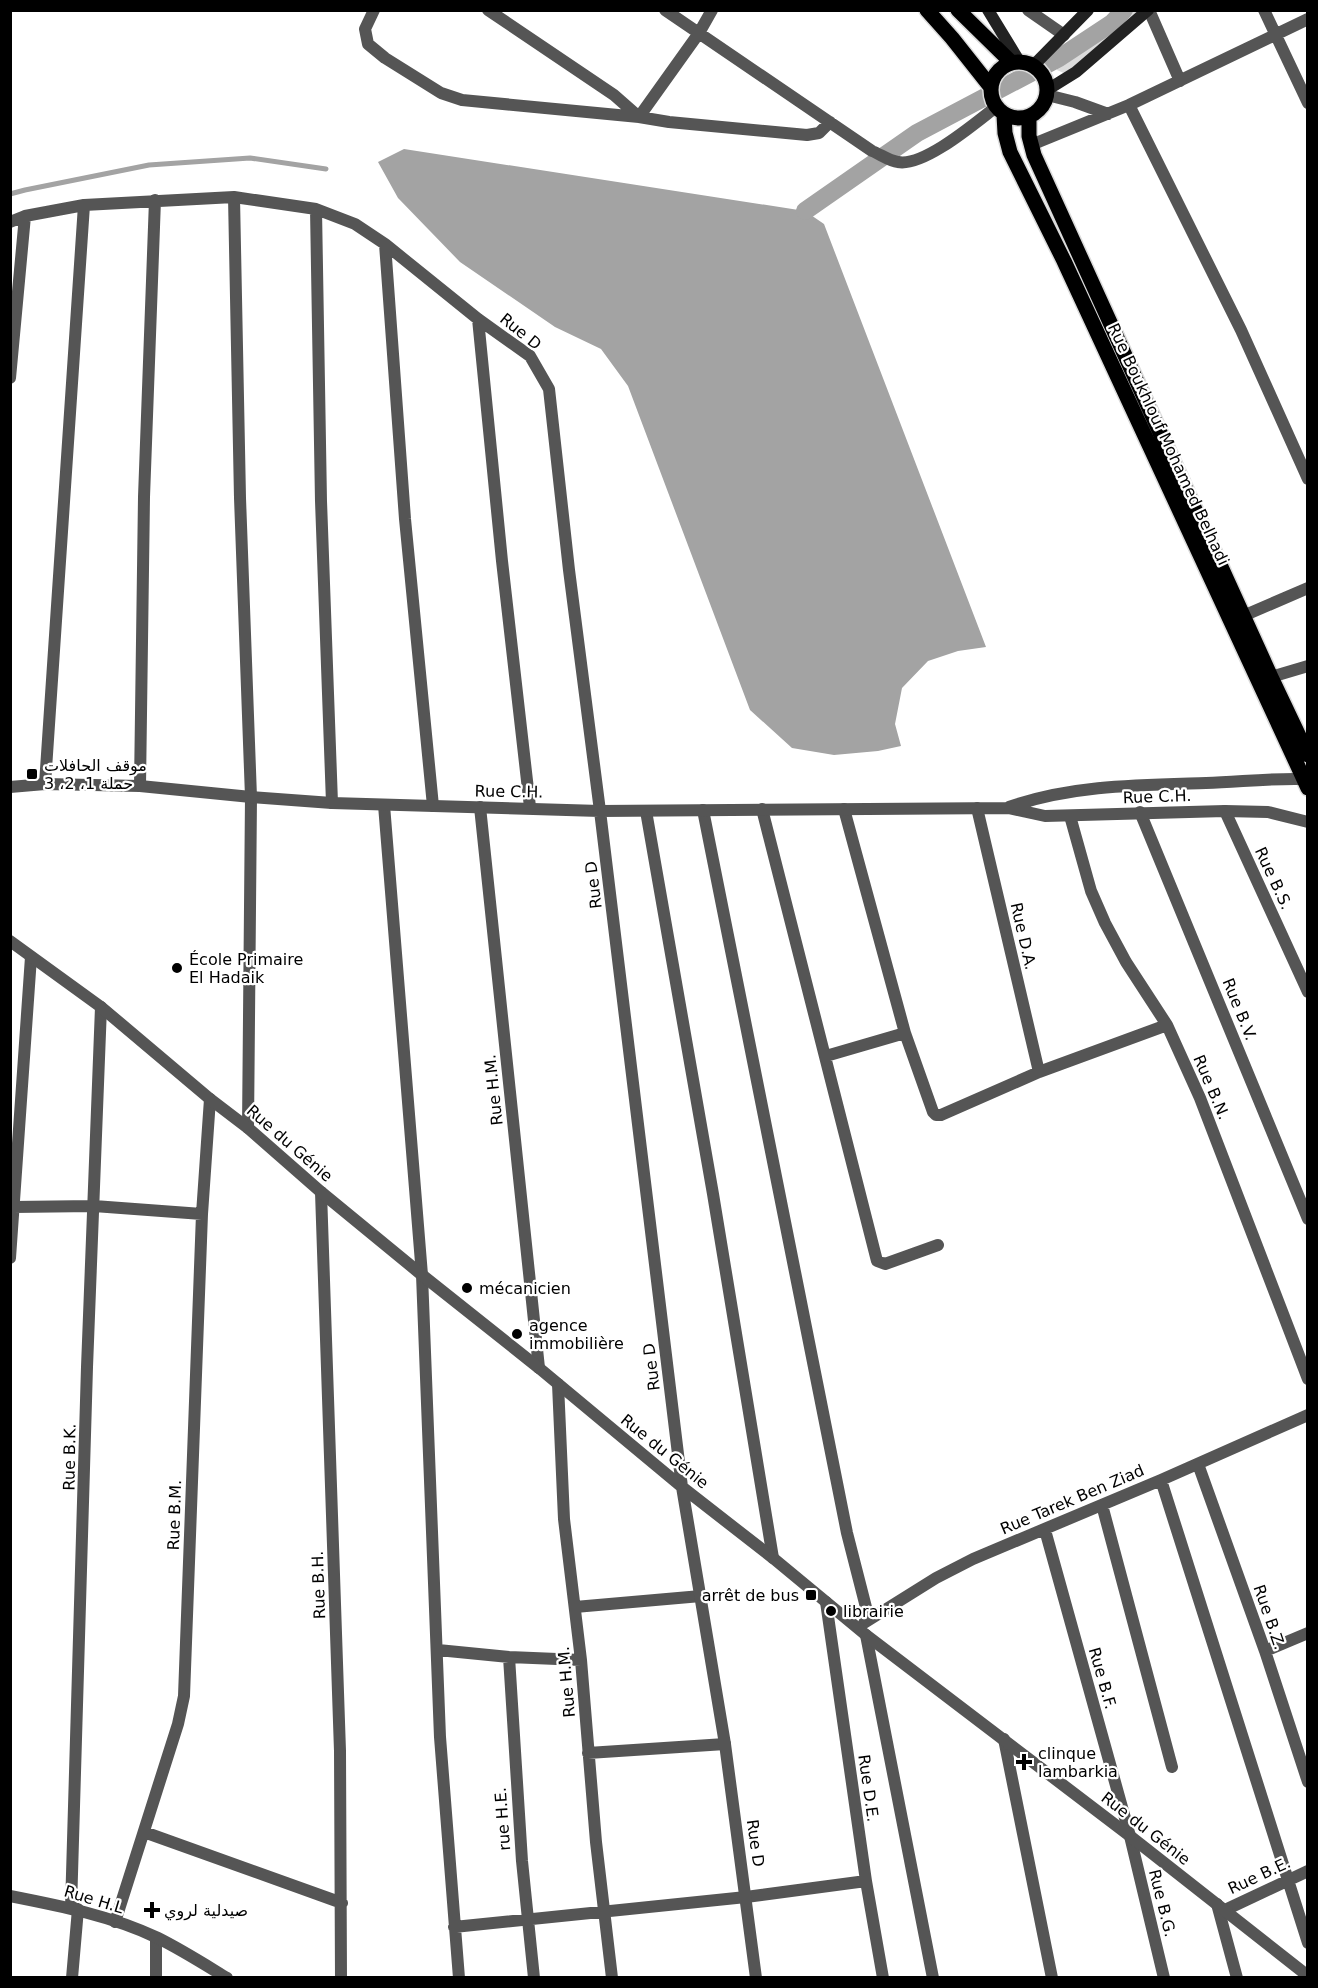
<svg xmlns="http://www.w3.org/2000/svg" width="1318" height="1988" font-family="'DejaVu Sans',Cairo,sans-serif">
<style>
.green{fill:#dcdcdc}
.water{fill:#a3a3a3}
.lines{fill:none;stroke-linecap:round;stroke-linejoin:round}
.stream{stroke:#a3a3a3;stroke-width:5}
.canal{stroke:#a3a3a3;stroke-width:18}
.primary-casing{stroke:#dbdbdb;stroke-width:18}
.minor{stroke:#555;stroke-width:12}
.tertiary{stroke:#555;stroke-width:12}
.secondary{stroke:#222;stroke-width:12}
.primary{stroke:#000;stroke-width:15}
.poi-dot{fill:#000;stroke:#fff;stroke-width:2}
.labels{text-anchor:middle;stroke-width:4.5;stroke-linejoin:round;paint-order:stroke}
.street-label{font-size:16px;fill:#000;stroke:#fff}
.poi-label{font-size:16px;fill:#000;stroke:#fff;text-anchor:start}
</style>
<rect width="100%" height="100%" fill="#fff"/>
<path class="green" d="M 1113,11 L 1146,11 L 1068,75 L 1057,70 L 1054,56 L 1107,17 Z"/>
<path class="water" d="M 404,149 L 805,211 L 824,224 L 986,647 L 958,651 L 928,661 L 902,688 L 895,724 L 901,746 L 878,751 L 834,755 L 792,748 L 750,710 L 628,386 L 601,349 L 555,327 L 460,262 L 398,198 L 378,162 Z"/>
<g class="lines">
<path class="stream" d="M 10,194 L 25,190 L 149,165 L 250,158 L 326,169"/>
<path class="canal" d="M 805,211 L 917,133 L 1059,58 L 1112,23 L 1124,10"/>
<defs>
<path id="primary" d="M 927,10 L 952,38 L 990,86
M 958,10 L 1011,62
M991 90a28 28 0 1 1 56 0a28 28 0 1 1-56 0Z
M 1004,115 L 1005,133 L 1010,152 L 1064,261 L 1308,788
M 1029,117 L 1029,136 L 1034,155 L 1271,677 L 1308,755"/>
</defs>
<use href="#primary" class="primary-casing"/>
<path class="minor" d="M 374,10 L 365,29 L 368,44 L 385,58 L 441,93 L 462,100 L 639,117 L 669,122 L 807,135 L 819,133 L 830,122
M 488,10 L 614,95 L 639,117 L 699,33 L 712,10
M 665,10 L 872,151 C 880,154 889,161 898,162 C 924,167 975,123 996,107
M 1028,10 L 1064,35
M 1149,10 L 1180,81
M 1264,10 L 1308,103
M 1047,95 L 1075,102 L 1108,114
M 1129,105 L 1241,330 L 1308,479
M 1031,145 L 1129,105 L 1308,19
M 234,197 L 240,498 L 251,797 L 248,1128
M 316,209 L 321,501 L 332,803
M 10,222 L 25,216 L 84,205 L 234,197 L 316,209 L 355,224 L 385,244 L 478,319 L 530,356 L 549,389 L 569,570 L 600,811
M 385,244 L 405,519 L 433,806
M 478,319 L 502,561 L 530,807
M 10,378 L 25,216
M 1243,616 L 1308,588
M 1271,677 L 1308,666
M 45,784 L 84,205
M 140,786 L 144,497 L 155,200
M 384,805 L 422,1275 L 440,1737 L 459,1978
M 480,807 L 539,1368
M 977,808 L 1039,1072
M 762,809 L 877,1261 L 885,1264 L 938,1245
M 844,809 L 905,1033 L 933,1112 L 936,1115 L 941,1115 L 1039,1072 L 1167,1025
M 703,810 L 847,1533 L 869,1619
M 646,811 L 713,1194 L 773,1558
M 1225,811 L 1308,992
M 1140,812 L 1308,1219
M 1070,816 L 1091,891 L 1105,923 L 1126,962 L 1167,1025 L 1200,1098 L 1308,1379
M 826,1056 L 905,1033
M 321,1192 L 340,1751 L 341,1978
M 13,1207 L 94,1206 L 202,1214
M 10,1258 L 31,957
M 558,1384 L 564,1519 L 581,1660 L 596,1842 L 612,1978
M 1198,1464 L 1265,1651 L 1308,1782
M 1161,1480 L 1308,1943
M 1102,1505 L 1172,1767
M 1045,1530 L 1130,1836 L 1164,1978
M 826,1602 L 866,1881 L 883,1978
M 575,1607 L 701,1596
M 864,1623 L 936,1578 L 973,1559 L 1161,1480 L 1308,1415
M 866,1635 L 933,1978
M 438,1650 L 509,1657 L 581,1660
M 1265,1651 L 1308,1633
M 509,1657 L 522,1861 L 534,1978
M 1004,1739 L 1052,1978
M 588,1753 L 725,1744
M 144,1832 L 342,1903
M 1217,1904 L 1237,1978
M 71,1908 L 87,1367 L 101,1007
M 1225,1910 L 1308,1871
M 115,1922 L 178,1724 L 184,1696 L 202,1214 L 210,1099
M 454,1927 L 746,1897 L 866,1881
M 156,1938 L 156,1978
M 72,1978 L 78,1909"/>
<path class="tertiary" d="M 10,787 L 45,784 L 140,786 L 251,797 L 332,803 L 600,811 L 1008,808 L 1045,816 L 1225,811 L 1268,812 L 1308,822
M 1009,807 C 1072,785 1140,785 1206,783 C 1239,782 1270,778 1303,779
M 600,811 L 682,1487 L 725,1744 L 756,1978
M 10,941 L 101,1007 L 210,1099 L 248,1128 L 321,1192 L 422,1275 L 539,1368 L 682,1487 L 773,1558 L 866,1635 L 1130,1836 L 1308,1976
M 10,1896 C 61,1906 112,1916 158,1938 C 182,1950 204,1964 227,1978"/>
<path class="secondary" d="M 988,10 L 1019,61
M 1034,65 L 1088,10
M 1047,90 L 1076,72 L 1148,10"/>
<use href="#primary" class="primary"/>
</g>
<g class="poi-dot">
<rect x="26" y="768" width="12" height="12" rx="3"/>
<circle cx="177" cy="968" r="6"/>
<circle cx="467" cy="1288" r="6"/>
<circle cx="517" cy="1334" r="6"/>
<rect x="805" y="1589" width="12" height="12" rx="3"/>
<circle cx="831" cy="1611" r="6"/>
<path d="M1021 1753h6v6h6v6h-6v6h-6v-6h-6v-6h6z"/>
<path d="M149 1901h6v6h6v6h-6v6h-6v-6h-6v-6h6z"/>
</g>
<g class="labels">
<g class="street-label">
<text transform="translate(521 331) rotate(39)" y="6">Rue D</text>
<text transform="translate(1169 444) rotate(65)" y="6">Rue Boukhlouf Mohamed Belhadi</text>
<text transform="translate(509 791) rotate(1)" y="6">Rue C.H.</text>
<text transform="translate(1157 796) rotate(-2)" y="6">Rue C.H.</text>
<text transform="translate(1274 878) rotate(65)" y="6">Rue B.S.</text>
<text transform="translate(593 885) rotate(-97)" y="6">Rue D</text>
<text transform="translate(1024 936) rotate(77)" y="6">Rue D.A.</text>
<text transform="translate(1240 1009) rotate(68)" y="6">Rue B.V.</text>
<text transform="translate(1212 1087) rotate(67)" y="6">Rue B.N.</text>
<text transform="translate(493 1090) rotate(-96)" y="6">Rue H.M.</text>
<text transform="translate(290 1143) rotate(41)" y="6">Rue du Génie</text>
<text transform="translate(651 1367) rotate(-97)" y="6">Rue D</text>
<text transform="translate(665 1451) rotate(39)" y="6">Rue du Génie</text>
<text transform="translate(69 1457) rotate(-89)" y="6">Rue B.K.</text>
<text transform="translate(1072 1499) rotate(-23)" y="6">Rue Tarek Ben Ziad</text>
<text transform="translate(174 1515) rotate(-88)" y="6">Rue B.M.</text>
<text transform="translate(318 1585) rotate(-92)" y="6">Rue B.H.</text>
<text transform="translate(1270 1617) rotate(71)" y="6">Rue B.Z.</text>
<text transform="translate(1103 1678) rotate(74)" y="6">Rue B.F.</text>
<text transform="translate(566 1682) rotate(-95)" y="6">Rue H.M.</text>
<text transform="translate(869 1788) rotate(82)" y="6">Rue D.E.</text>
<text transform="translate(502 1819) rotate(-94)" y="6">rue H.E.</text>
<text transform="translate(1146 1828) rotate(38)" y="6">Rue du Génie</text>
<text transform="translate(756 1843) rotate(82)" y="6">Rue D</text>
<text transform="translate(1259 1875) rotate(-25)" y="6">Rue B.E.</text>
<text transform="translate(94 1899) rotate(17)" y="6">Rue H.L</text>
<text transform="translate(1163 1903) rotate(76)" y="6">Rue B.G.</text>
</g>
<g class="poi-label">
<text x="44" y="771">موقف الحافلات<tspan x="44" dy="18">حملة 1، 2، 3</tspan></text>
<text x="189" y="965">École Primaire<tspan x="189" dy="18">El Hadaik</tspan></text>
<text x="479" y="1294">mécanicien</text>
<text x="529" y="1331">agence<tspan x="529" dy="18">immobilière</tspan></text>
<text x="799" y="1601" text-anchor="end">arrêt de bus</text>
<text x="843" y="1617">librairie</text>
<text x="1038" y="1759">clinque<tspan x="1038" dy="18">lambarkia</tspan></text>
<text x="164" y="1916">صيدلية لروي</text>
</g>
</g>
<rect width="1318" height="1988" fill="none" stroke="#000000" stroke-width="24"/>
</svg>
